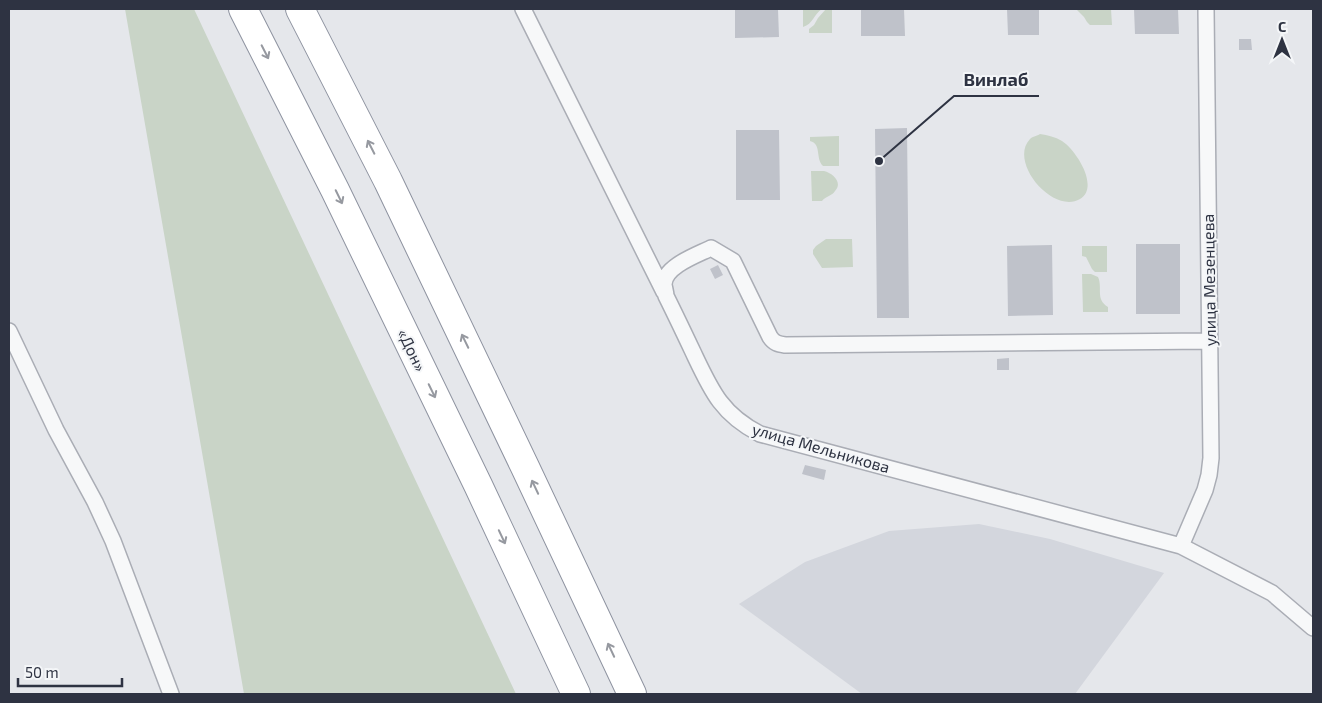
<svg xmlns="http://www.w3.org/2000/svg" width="1322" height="703" font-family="'Exo 2',sans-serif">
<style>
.built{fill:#d3d6dd}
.green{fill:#c9d4c7}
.building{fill:#bfc2ca}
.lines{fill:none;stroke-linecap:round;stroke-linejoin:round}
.minor-casing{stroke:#aaadb5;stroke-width:18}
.motorway-casing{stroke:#8e93a0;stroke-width:30}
.minor{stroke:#f7f8f9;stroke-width:15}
.motorway{stroke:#fff;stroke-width:28}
.oneway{stroke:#9699a0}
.labels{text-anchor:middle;stroke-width:4;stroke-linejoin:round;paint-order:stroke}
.street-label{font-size:16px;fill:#2e3342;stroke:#f4f6f8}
.leader{fill:none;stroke:#2e3342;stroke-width:2}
.callout-dot{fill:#2e3342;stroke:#f4f6f8;stroke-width:2}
.callout-label{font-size:18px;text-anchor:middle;font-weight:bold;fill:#2e3342;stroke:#f4f6f8;stroke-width:4;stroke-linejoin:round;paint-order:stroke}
</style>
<rect width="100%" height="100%" fill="#e5e7eb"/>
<path class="built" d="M 979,524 L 1050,539 L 1164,573 L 1075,694 L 862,694 L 739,604 L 805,562 L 889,531 Z"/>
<path class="green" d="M 125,9 L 194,9 L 516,694 L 244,694 Z
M 803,9 L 822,9 C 814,14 813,24 803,27 Z
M 826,9 L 832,9 L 832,33 L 809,33 L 809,29 L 814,25 L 818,18 Z
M 1076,9 L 1111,9 L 1112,25 L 1090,25 L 1087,22 L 1084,17 Z
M 1040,134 C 1048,135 1055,137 1062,141 C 1076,150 1100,187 1080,199 C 1053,215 1008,162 1030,139 C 1033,136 1037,136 1040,134 Z
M 839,136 L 839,166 L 823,166 C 815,158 822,144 810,141 L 810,137 Z
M 811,171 C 815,171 820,171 824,171 C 833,173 843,183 835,191 C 832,196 826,196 822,201 L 812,201 Z
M 826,239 L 852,239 L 853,267 L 822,268 L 813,254 L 813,250 L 816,246 Z
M 1082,246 L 1107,246 L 1107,272 L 1095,272 L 1092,269 L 1086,257 L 1082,256 Z
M 1082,274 L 1091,274 L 1098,277 C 1103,288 1095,299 1108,307 L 1108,312 L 1083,312 Z"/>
<path class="building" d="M 735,9 L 778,9 L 779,37 L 735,38 Z
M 861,9 L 904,9 L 905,36 L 861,36 Z
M 1007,9 L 1039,9 L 1039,35 L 1008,35 Z
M 1134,9 L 1178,9 L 1179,34 L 1135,34 Z
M 1239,39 L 1251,39 L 1252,50 L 1239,50 Z
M 907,128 L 909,318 L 877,318 L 875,129 Z
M 736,130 L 779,130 L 780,200 L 736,200 Z
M 1136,244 L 1180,244 L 1180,314 L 1136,314 Z
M 1052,245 L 1053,315 L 1008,316 L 1007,246 Z
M 718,265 L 723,275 L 715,279 L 710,269 Z
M 1009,358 L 1009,370 L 997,370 L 997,359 Z
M 805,465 L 826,470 L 824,480 L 802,474 Z"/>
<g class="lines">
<defs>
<path id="minor" d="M 523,9 L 664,292
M 9,331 L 56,430 L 95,502 L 113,541 L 171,694
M 1210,341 L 785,345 C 778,344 774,343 770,337 L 733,261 L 711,248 C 697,255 665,266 664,284 C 664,287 666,292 666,296 C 675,314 684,333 693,352 C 711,390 721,414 760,434 L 1181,546 L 1272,593 L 1313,628
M 1181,546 L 1205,490 L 1209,475 L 1211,458 L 1206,9"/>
<path id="motorway" d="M 243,9 L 335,190 L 478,485 L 576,694
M 300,9 L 388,181 L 525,467 L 632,694"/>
</defs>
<use href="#minor" class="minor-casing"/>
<use href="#motorway" class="motorway-casing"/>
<use href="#minor" class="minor"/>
<use href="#motorway" class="motorway"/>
</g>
<defs><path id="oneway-shaft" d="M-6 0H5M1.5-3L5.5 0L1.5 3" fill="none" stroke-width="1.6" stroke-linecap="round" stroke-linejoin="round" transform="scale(1.25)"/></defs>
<g class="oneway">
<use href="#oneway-shaft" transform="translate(265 52) rotate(63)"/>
<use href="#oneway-shaft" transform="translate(371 147) rotate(-117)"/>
<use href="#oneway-shaft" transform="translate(339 197) rotate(64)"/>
<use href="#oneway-shaft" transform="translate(465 341) rotate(-116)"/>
<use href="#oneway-shaft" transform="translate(432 391) rotate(64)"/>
<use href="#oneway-shaft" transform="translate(535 487) rotate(-115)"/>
<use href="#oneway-shaft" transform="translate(502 537) rotate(65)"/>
<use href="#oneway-shaft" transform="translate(611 650) rotate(-115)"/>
</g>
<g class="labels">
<g class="street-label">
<text transform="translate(1209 280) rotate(-91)" y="6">улица Мезенцева</text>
<text transform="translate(412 350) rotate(64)" y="6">«Дон»</text>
<text transform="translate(821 448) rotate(16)" y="6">улица Мельникова</text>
</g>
</g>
<path class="leader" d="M879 161L954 96H1039"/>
<circle class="callout-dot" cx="879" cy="161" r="5"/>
<g class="callout-label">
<text x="996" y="86">Винлаб</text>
</g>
<rect width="1322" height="703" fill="none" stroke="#2e3342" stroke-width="20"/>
<g transform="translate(1282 40)" stroke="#f4f6f8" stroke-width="4" paint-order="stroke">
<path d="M0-4L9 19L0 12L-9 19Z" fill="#2e3342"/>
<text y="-8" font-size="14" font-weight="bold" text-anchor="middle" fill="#2e3342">С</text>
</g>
<path d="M18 678v8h104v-8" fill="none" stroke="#2e3342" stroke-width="2.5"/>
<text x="25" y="678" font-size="15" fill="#2e3342" stroke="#f4f6f8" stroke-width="4" paint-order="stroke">50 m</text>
</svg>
